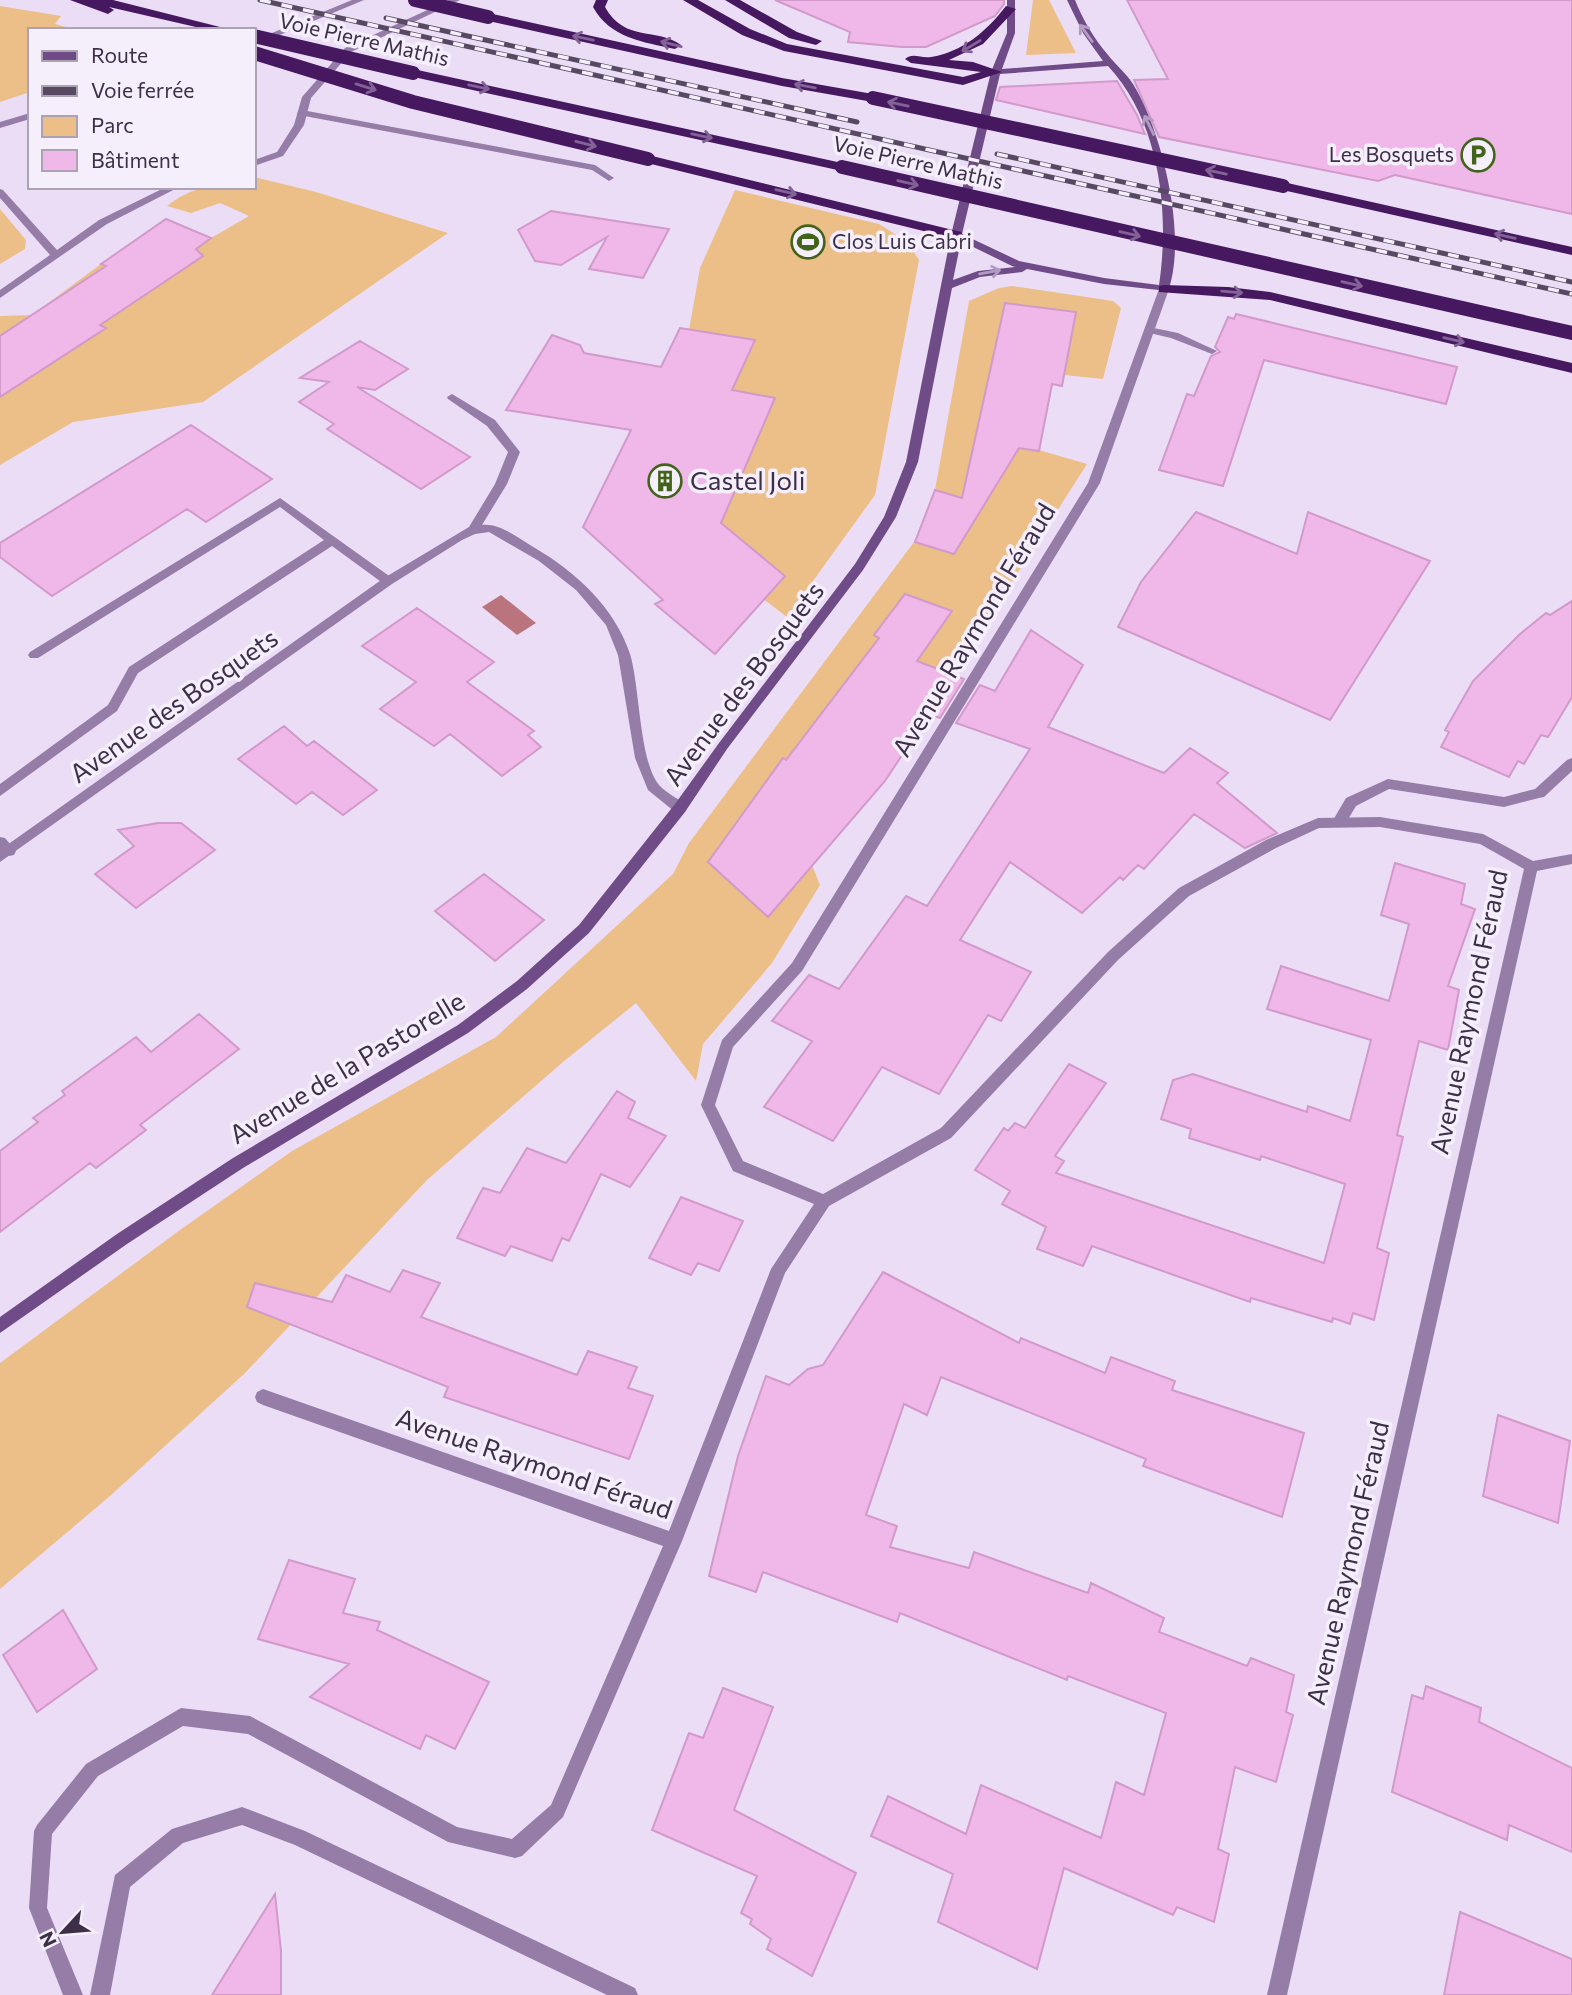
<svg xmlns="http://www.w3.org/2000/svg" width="1572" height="1995" font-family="Commissioner,sans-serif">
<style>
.green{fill:#ecbe88}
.water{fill:#ba747d}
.building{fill:#efb8e8;stroke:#d299cb;stroke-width:2}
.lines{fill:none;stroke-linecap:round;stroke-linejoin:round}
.service{fill:#957da7;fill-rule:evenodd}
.minor{fill:#957da7;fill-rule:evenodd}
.secondary{fill:#6f4b87;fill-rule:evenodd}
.trunk{fill:#461860;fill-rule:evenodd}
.rail-casing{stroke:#584962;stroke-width:5}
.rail{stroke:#f5eefb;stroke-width:3.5;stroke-dasharray:11;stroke-linecap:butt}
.trunk-bridge{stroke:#461860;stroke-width:14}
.oneway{stroke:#b29cc1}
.oneway2{stroke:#836396}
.labels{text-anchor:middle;stroke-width:7;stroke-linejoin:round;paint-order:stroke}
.far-street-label{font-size:21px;fill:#3e2f48;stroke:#f5eefb}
.far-poi-label{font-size:21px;fill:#3e2f48;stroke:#f5eefb;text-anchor:end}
.poi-label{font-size:26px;fill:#3e2f48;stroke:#f5eefb;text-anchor:start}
.street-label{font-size:26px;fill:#3e2f48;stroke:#f5eefb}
</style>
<rect width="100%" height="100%" fill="#ecddf7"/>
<path class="green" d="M 1033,0 L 1049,0 L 1076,53 L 1026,55 Z
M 0,6 L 61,16 L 55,24 L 77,30 L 30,30 L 30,92 L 0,102 Z
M 254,177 L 316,192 L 448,233 L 203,402 L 73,422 L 0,465 L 0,316 L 32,315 L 101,264 L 147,285 L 211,238 L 249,216 L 220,203 L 191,213 L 167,206 C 199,182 215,187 254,187 Z
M 735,190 L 879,224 C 896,234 909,243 919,260 L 875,495 L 787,617 L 656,517 L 700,268 Z
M 0,209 L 26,240 L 25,249 L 0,264 Z
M 1012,286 L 1113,301 L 1121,308 L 1103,379 L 1064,375 L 1053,384 L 1039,450 L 1087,464 L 889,775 L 812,865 L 820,885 L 772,963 L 703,1044 L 696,1081 L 636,1003 L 563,1062 L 427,1180 L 244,1374 L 110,1496 L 0,1589 L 0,1363 L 180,1230 L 292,1151 L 496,1037 L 673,874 L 689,843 L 914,542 L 935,490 L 969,301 L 999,288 Z"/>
<path class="water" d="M 501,595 L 536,623 L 517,635 L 482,607 Z"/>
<path class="building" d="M 775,0 L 1004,0 L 1004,4 L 995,16 L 926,47 L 902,47 L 848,42 L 850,32 Z
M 1127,0 L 1572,0 L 1572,214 L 1395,175 L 1378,181 L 1159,137 L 1134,80 L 1168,79 Z
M 1117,81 L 1137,115 L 1145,134 L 996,100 L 1000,87 Z
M 551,211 L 616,221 L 669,229 L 643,278 L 589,269 L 607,237 L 561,265 L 535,261 L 518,230 Z
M 166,219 L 211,238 L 196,249 L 203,256 L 100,325 L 106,328 L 0,397 L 0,336 L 106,266 L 101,264 Z
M 1005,303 L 1076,312 L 1062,386 L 1052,384 L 1039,451 L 1019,448 L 954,554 L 915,542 L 935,490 L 962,498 Z
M 1236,314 L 1457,367 L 1446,404 L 1264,360 L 1223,486 L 1159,470 L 1187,394 L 1194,396 L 1211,356 L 1220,352 L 1215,347 L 1228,317 L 1234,319 Z
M 680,328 L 755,340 L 732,390 L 775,398 L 721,523 L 785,576 L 715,654 L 655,604 L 663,600 L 583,527 L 631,430 L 506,410 L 552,335 L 580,345 L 584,353 L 661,367 Z
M 360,341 L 408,369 L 375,390 L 357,387 L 470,457 L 421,489 L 327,429 L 334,424 L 299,402 L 329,382 L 300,378 Z
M 191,425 L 272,479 L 206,522 L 187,509 L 52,596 L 0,557 L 0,543 Z
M 1196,512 L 1297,554 L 1308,512 L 1430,561 L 1330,720 L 1118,627 L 1141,582 Z
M 905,594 L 952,611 L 917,661 L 964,679 L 940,718 L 929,714 L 885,781 L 768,917 L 708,862 L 783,758 L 786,760 L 879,638 L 874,635 Z
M 1572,601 L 1572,697 L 1548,737 L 1541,735 L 1524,764 L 1518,761 L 1509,777 L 1441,747 L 1449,732 L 1445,730 L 1473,681 L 1520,634 L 1546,613 L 1550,615 Z
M 417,608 L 494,662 L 467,682 L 534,731 L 528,735 L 541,747 L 502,776 L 450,734 L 434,746 L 380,709 L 416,682 L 362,646 Z
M 1031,630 L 1083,665 L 1048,727 L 1164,773 L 1190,748 L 1228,773 L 1217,783 L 1277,833 L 1245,848 L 1194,814 L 1144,869 L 1138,865 L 1123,880 L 1120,877 L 1082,913 L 1010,862 L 960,940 L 1031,972 L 1001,1021 L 988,1015 L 939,1094 L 882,1067 L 833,1141 L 764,1107 L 812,1041 L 772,1021 L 809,975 L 839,989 L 906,896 L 927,906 L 1030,749 L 956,723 L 980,685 L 995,691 Z
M 284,726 L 307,746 L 314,741 L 377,790 L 343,815 L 312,792 L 296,804 L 238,759 Z
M 158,823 L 181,823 L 215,850 L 136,908 L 95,874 L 134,846 L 118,830 Z
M 1395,863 L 1465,884 L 1461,904 L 1475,909 L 1448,986 L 1459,990 L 1448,1050 L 1419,1041 L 1397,1135 L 1403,1137 L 1377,1248 L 1389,1253 L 1374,1320 L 1353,1313 L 1350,1324 L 1333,1318 L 1332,1322 L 1251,1298 L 1250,1302 L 1092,1246 L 1083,1266 L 1037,1249 L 1046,1227 L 1002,1204 L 1010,1191 L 975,1170 L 1004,1128 L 1008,1131 L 1015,1123 L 1025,1128 L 1069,1064 L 1106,1083 L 1055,1156 L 1064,1161 L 1056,1173 L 1324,1263 L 1345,1184 L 1261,1156 L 1260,1160 L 1189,1138 L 1191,1129 L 1161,1119 L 1173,1080 L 1193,1074 L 1307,1112 L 1308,1106 L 1350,1121 L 1371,1040 L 1267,1009 L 1281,966 L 1389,1001 L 1409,924 L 1381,915 Z
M 484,874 L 544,920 L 495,961 L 435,911 Z
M 199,1014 L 239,1049 L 140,1125 L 146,1130 L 96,1168 L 90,1163 L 0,1232 L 0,1151 L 38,1122 L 33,1118 L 65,1095 L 62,1091 L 136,1037 L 151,1052 Z
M 617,1091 L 635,1102 L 628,1118 L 666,1136 L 630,1187 L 601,1174 L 569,1241 L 562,1238 L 552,1261 L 511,1246 L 505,1256 L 457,1238 L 483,1188 L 500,1193 L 527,1148 L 566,1163 Z
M 681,1197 L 743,1221 L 719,1271 L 698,1263 L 691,1275 L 649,1258 Z
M 403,1270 L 440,1283 L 421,1317 L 577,1375 L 588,1351 L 637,1367 L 628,1388 L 653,1396 L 629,1459 L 444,1397 L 448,1387 L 247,1307 L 255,1283 L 332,1302 L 346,1275 L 390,1292 Z
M 883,1272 L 1019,1343 L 1021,1338 L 1105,1373 L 1111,1357 L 1175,1381 L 1172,1390 L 1304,1433 L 1282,1517 L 1143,1466 L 1146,1459 L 941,1377 L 927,1415 L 904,1404 L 866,1515 L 897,1526 L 890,1547 L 969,1568 L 974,1552 L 1088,1593 L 1091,1583 L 1164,1618 L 1159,1632 L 1247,1666 L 1251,1658 L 1294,1675 L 1286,1712 L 1293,1715 L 1276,1782 L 1235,1767 L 1218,1849 L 1229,1854 L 1214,1922 L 1177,1907 L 1173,1915 L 1064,1868 L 1037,1969 L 938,1922 L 953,1874 L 871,1836 L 888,1796 L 966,1834 L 981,1785 L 1101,1838 L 1116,1782 L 1144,1795 L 1166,1713 L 1068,1676 L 1067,1680 L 900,1613 L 897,1622 L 763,1572 L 756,1592 L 709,1576 L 738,1456 L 766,1376 L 789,1385 L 808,1369 L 823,1365 Z
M 1498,1415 L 1570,1441 L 1558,1523 L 1483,1496 Z
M 289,1560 L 355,1579 L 343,1613 L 380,1622 L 377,1630 L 489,1682 L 455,1749 L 426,1735 L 420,1749 L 310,1697 L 349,1664 L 258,1639 Z
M 63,1610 L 97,1669 L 37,1712 L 3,1655 Z
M 1426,1686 L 1481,1708 L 1479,1722 L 1572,1768 L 1572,1852 L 1509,1825 L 1507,1840 L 1392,1792 L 1412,1695 L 1423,1699 Z
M 723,1688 L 773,1707 L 734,1810 L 856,1873 L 812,1976 L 767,1949 L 771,1939 L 750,1924 L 752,1919 L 741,1913 L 757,1876 L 652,1830 L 689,1733 L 703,1738 Z
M 275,1894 L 281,1951 L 281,1995 L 212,1995 Z
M 1460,1912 L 1572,1959 L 1572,1995 L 1444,1995 Z"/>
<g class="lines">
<path class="service" d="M 302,110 L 595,165 L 614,178 L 609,181 L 592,170 L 299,115 L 297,113 Z
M 1149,327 L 1178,333 L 1217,351 L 1212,354 L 1171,338 L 1145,332 L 1144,330 Z
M 280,498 L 392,578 L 392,584 L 384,584 L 332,546 L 138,673 L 117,711 L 0,796 L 0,784 L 108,705 L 129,667 L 324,540 L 280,507 L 38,658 L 30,658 L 28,655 L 30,652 Z
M 1572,758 L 1572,771 L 1544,797 L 1539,798 L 1504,807 L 1389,789 L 1356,806 L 1344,826 L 1339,827 L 1332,822 L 1346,798 L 1388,779 L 1504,797 L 1535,789 L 1567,760 Z
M 0,837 L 5,838 L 16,851 L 14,855 L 9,856 L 0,850 Z"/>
<path class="minor" d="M 352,0 L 364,0 L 263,42 L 255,40 Z
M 449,0 L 460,0 L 351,52 L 311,98 L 304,125 L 283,156 L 254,166 L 254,160 L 277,152 L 294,125 L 302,97 L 345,48 Z
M 30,113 L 30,119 L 0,128 L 0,122 Z
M 166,187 L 179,187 L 107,224 L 0,298 L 0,290 L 50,255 L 0,198 L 0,189 L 3,190 L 57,250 L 99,220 Z
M 1164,286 L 1169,289 L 1100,483 L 802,971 L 733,1047 L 715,1105 L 743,1161 L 823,1194 L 941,1128 L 1108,952 L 1179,888 L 1266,840 L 1318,818 L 1380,817 L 1483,834 L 1533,861 L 1572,854 L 1572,864 L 1537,871 L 1287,1995 L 1267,1995 L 1524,869 L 1480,844 L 1380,827 L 1319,828 L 1276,848 L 1189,896 L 1118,960 L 951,1138 L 829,1206 L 785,1273 L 682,1541 L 563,1817 L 522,1856 L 515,1858 L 448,1842 L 248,1734 L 183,1726 L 98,1776 L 52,1834 L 47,1908 L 83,1995 L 63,1995 L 29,1908 L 34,1831 L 37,1825 L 86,1764 L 181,1708 L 250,1716 L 457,1827 L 512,1839 L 551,1805 L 663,1546 L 263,1405 L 257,1402 L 255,1397 L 257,1392 L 263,1389 L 669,1531 L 771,1269 L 814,1204 L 733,1171 L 701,1105 L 722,1040 L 792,963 L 1088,483 L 1159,289 Z
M 452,394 L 495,420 L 520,452 L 507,484 L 482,525 C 501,523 519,539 535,548 C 576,572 615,608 630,654 C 640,686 639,761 659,785 C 665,792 677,798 685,804 L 687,808 L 685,812 L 675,812 L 648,790 L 635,758 L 618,655 L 606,625 L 576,590 L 539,561 L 489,532 L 475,534 L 462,540 L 392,584 L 0,862 L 0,850 L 384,578 L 469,527 L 495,484 L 508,452 L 487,426 L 448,399 L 447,397 Z
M 242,1807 L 305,1831 L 635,1988 L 638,1995 L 607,1995 L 295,1845 L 242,1825 L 183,1843 L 130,1887 L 110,1995 L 90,1995 L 115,1875 L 172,1829 Z"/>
<path class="secondary" d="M 1007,0 L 1015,0 L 1015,33 L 1002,69 L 1103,61 L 1083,33 L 1067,0 L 1075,0 C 1083,20 1094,39 1108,55 C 1116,65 1126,73 1133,84 C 1162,131 1188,237 1168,291 L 1104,284 L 1027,269 L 1022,272 L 980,277 L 952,288 L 918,462 L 896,517 L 863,570 L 727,749 L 685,812 L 589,933 L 527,989 L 468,1033 L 243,1168 L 127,1244 L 0,1333 L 0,1317 L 117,1234 L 233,1158 L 458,1025 L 517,981 L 579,925 L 675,804 L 719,743 L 855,564 L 884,517 L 906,462 L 951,235 L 991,72 L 1007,33 ZM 1108,66 C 1160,122 1170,212 1159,285 L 1104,278 L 1019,261 L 962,234 L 1000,74 ZM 961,241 L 1012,266 L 1015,267 L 978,271 L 953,280 Z"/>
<path class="trunk" d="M 70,0 L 113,0 L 232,30 L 209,30 L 109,7 L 114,10 L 108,14 Z
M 596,0 L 608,0 L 605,7 C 625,43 657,27 681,45 L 675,49 C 643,42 610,38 593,7 Z
M 683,0 L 698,0 L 750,29 L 787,44 L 963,77 L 981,72 L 911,63 L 905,59 C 913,52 921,59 931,57 C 962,52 986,32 1006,6 L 1016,9 L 983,44 L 949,60 L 973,62 L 1002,72 L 963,85 L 784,51 L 742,35 Z
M 725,0 L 740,0 L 797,32 L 822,41 L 816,45 L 789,38 Z
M 488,13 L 782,78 L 873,94 L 879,98 L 873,102 L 782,86 L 484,20 L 482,17 Z
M 413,69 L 842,163 L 849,167 L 842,171 L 409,76 L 407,73 Z
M 648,155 L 961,232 L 963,235 L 956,239 L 643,162 L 643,156 Z
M 1283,182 L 1572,247 L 1572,255 L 1278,189 L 1276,186 Z
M 1164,285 L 1228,287 L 1270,292 L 1572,363 L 1572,373 L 1270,300 L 1159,292 L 1159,286 Z"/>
<defs>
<path id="rail" d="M 260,0 L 1572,294
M 386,18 L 857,122
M 997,154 L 1572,282"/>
</defs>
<use href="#rail" class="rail-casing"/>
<use href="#rail" class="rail"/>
<path class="trunk-bridge" d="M 415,0 L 488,17
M 254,36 L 413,73
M 254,53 L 413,102 L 648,159
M 873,98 L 1283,186
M 842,167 L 1572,333"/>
</g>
<defs><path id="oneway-shaft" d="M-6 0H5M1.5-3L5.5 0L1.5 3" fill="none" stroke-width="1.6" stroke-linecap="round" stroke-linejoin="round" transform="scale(1.75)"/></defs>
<g class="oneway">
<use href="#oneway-shaft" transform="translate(1086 33) rotate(-126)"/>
<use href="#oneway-shaft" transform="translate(1149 125) rotate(-116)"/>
<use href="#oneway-shaft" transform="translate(990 272) rotate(-10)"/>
</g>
<g class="oneway2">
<use href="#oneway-shaft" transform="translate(583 38) rotate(-168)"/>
<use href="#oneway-shaft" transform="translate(671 44) rotate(-166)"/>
<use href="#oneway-shaft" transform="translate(971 46) rotate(149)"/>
<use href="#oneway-shaft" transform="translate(805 86) rotate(-170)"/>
<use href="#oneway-shaft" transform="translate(366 87) rotate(17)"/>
<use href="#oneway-shaft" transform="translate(479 87) rotate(12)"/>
<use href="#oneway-shaft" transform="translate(898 104) rotate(-168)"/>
<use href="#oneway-shaft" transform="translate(702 136) rotate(12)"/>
<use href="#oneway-shaft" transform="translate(586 144) rotate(14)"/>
<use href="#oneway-shaft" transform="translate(1216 172) rotate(-168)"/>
<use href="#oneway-shaft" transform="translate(908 183) rotate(13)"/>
<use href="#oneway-shaft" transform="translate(786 192) rotate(13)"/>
<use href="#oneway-shaft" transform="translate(1130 234) rotate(13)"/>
<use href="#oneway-shaft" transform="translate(1505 236) rotate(-167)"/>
<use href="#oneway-shaft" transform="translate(1352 284) rotate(13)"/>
<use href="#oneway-shaft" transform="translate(1232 292) rotate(5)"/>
<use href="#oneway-shaft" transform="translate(1454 340) rotate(13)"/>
</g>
<defs>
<symbol id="parking-ring" viewBox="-11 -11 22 22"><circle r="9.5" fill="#f5eefb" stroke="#42641a" stroke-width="1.5"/><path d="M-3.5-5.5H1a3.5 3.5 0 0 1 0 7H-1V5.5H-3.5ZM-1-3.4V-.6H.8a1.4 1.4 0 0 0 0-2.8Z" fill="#42641a"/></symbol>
<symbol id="stadium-ring" viewBox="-11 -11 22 22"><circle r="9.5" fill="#f5eefb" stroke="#42641a" stroke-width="1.5"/><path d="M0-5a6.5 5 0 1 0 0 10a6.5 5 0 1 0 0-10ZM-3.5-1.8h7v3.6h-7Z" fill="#42641a"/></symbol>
<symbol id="building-ring" viewBox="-11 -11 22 22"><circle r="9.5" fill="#f5eefb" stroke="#42641a" stroke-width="1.5"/><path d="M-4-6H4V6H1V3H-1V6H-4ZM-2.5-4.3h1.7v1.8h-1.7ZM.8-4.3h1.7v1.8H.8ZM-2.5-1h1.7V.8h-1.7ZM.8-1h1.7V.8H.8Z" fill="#42641a"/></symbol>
</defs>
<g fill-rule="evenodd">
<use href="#parking-ring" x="1459" y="136" width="38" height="38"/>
<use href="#stadium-ring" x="789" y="223" width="38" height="38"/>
<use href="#building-ring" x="646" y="462" width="38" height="38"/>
</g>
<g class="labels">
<g class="far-street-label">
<text transform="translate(364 40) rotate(13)" y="7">Voie Pierre Mathis</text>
<text transform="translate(918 163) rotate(13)" y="7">Voie Pierre Mathis</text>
</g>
<g class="far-poi-label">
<text x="1454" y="162">Les Bosquets</text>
<text x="832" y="249" text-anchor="start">Clos Luis Cabri</text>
</g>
<g class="poi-label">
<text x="690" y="490">Castel Joli</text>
</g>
<g class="street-label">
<text transform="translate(974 630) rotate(-59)" y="9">Avenue Raymond Féraud</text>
<text transform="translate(744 684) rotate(-53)" y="9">Avenue des Bosquets</text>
<text transform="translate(174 706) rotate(-35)" y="9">Avenue des Bosquets</text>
<text transform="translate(1469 1012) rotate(-78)" y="9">Avenue Raymond Féraud</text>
<text transform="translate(347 1068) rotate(-31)" y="9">Avenue de la Pastorelle</text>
<text transform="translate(534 1464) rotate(19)" y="9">Avenue Raymond Féraud</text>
<text transform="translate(1348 1563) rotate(-77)" y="9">Avenue Raymond Féraud</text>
</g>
</g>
<rect x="28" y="28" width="228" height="161" fill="#f5eefb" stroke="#aca2b3" stroke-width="2"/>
<rect x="42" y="51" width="35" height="10" fill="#6f4b87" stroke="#aca2b3" stroke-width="2"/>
<text x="91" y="63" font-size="21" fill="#3e2f48">Route</text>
<rect x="42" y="86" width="35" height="10" fill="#584962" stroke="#aca2b3" stroke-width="2"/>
<text x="91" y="98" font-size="21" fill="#3e2f48">Voie ferrée</text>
<rect x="42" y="116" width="35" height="21" fill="#ecbe88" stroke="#aca2b3" stroke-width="2"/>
<text x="91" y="133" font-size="21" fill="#3e2f48">Parc</text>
<rect x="42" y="150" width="35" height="21" fill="#efb8e8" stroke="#aca2b3" stroke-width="2"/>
<text x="91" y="168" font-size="21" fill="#3e2f48">Bâtiment</text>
<g transform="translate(63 1932) rotate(244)" stroke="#f5eefb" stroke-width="5" paint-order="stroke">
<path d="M0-5L12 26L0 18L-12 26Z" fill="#3e2f48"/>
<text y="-10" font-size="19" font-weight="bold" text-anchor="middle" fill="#3e2f48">N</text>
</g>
</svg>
